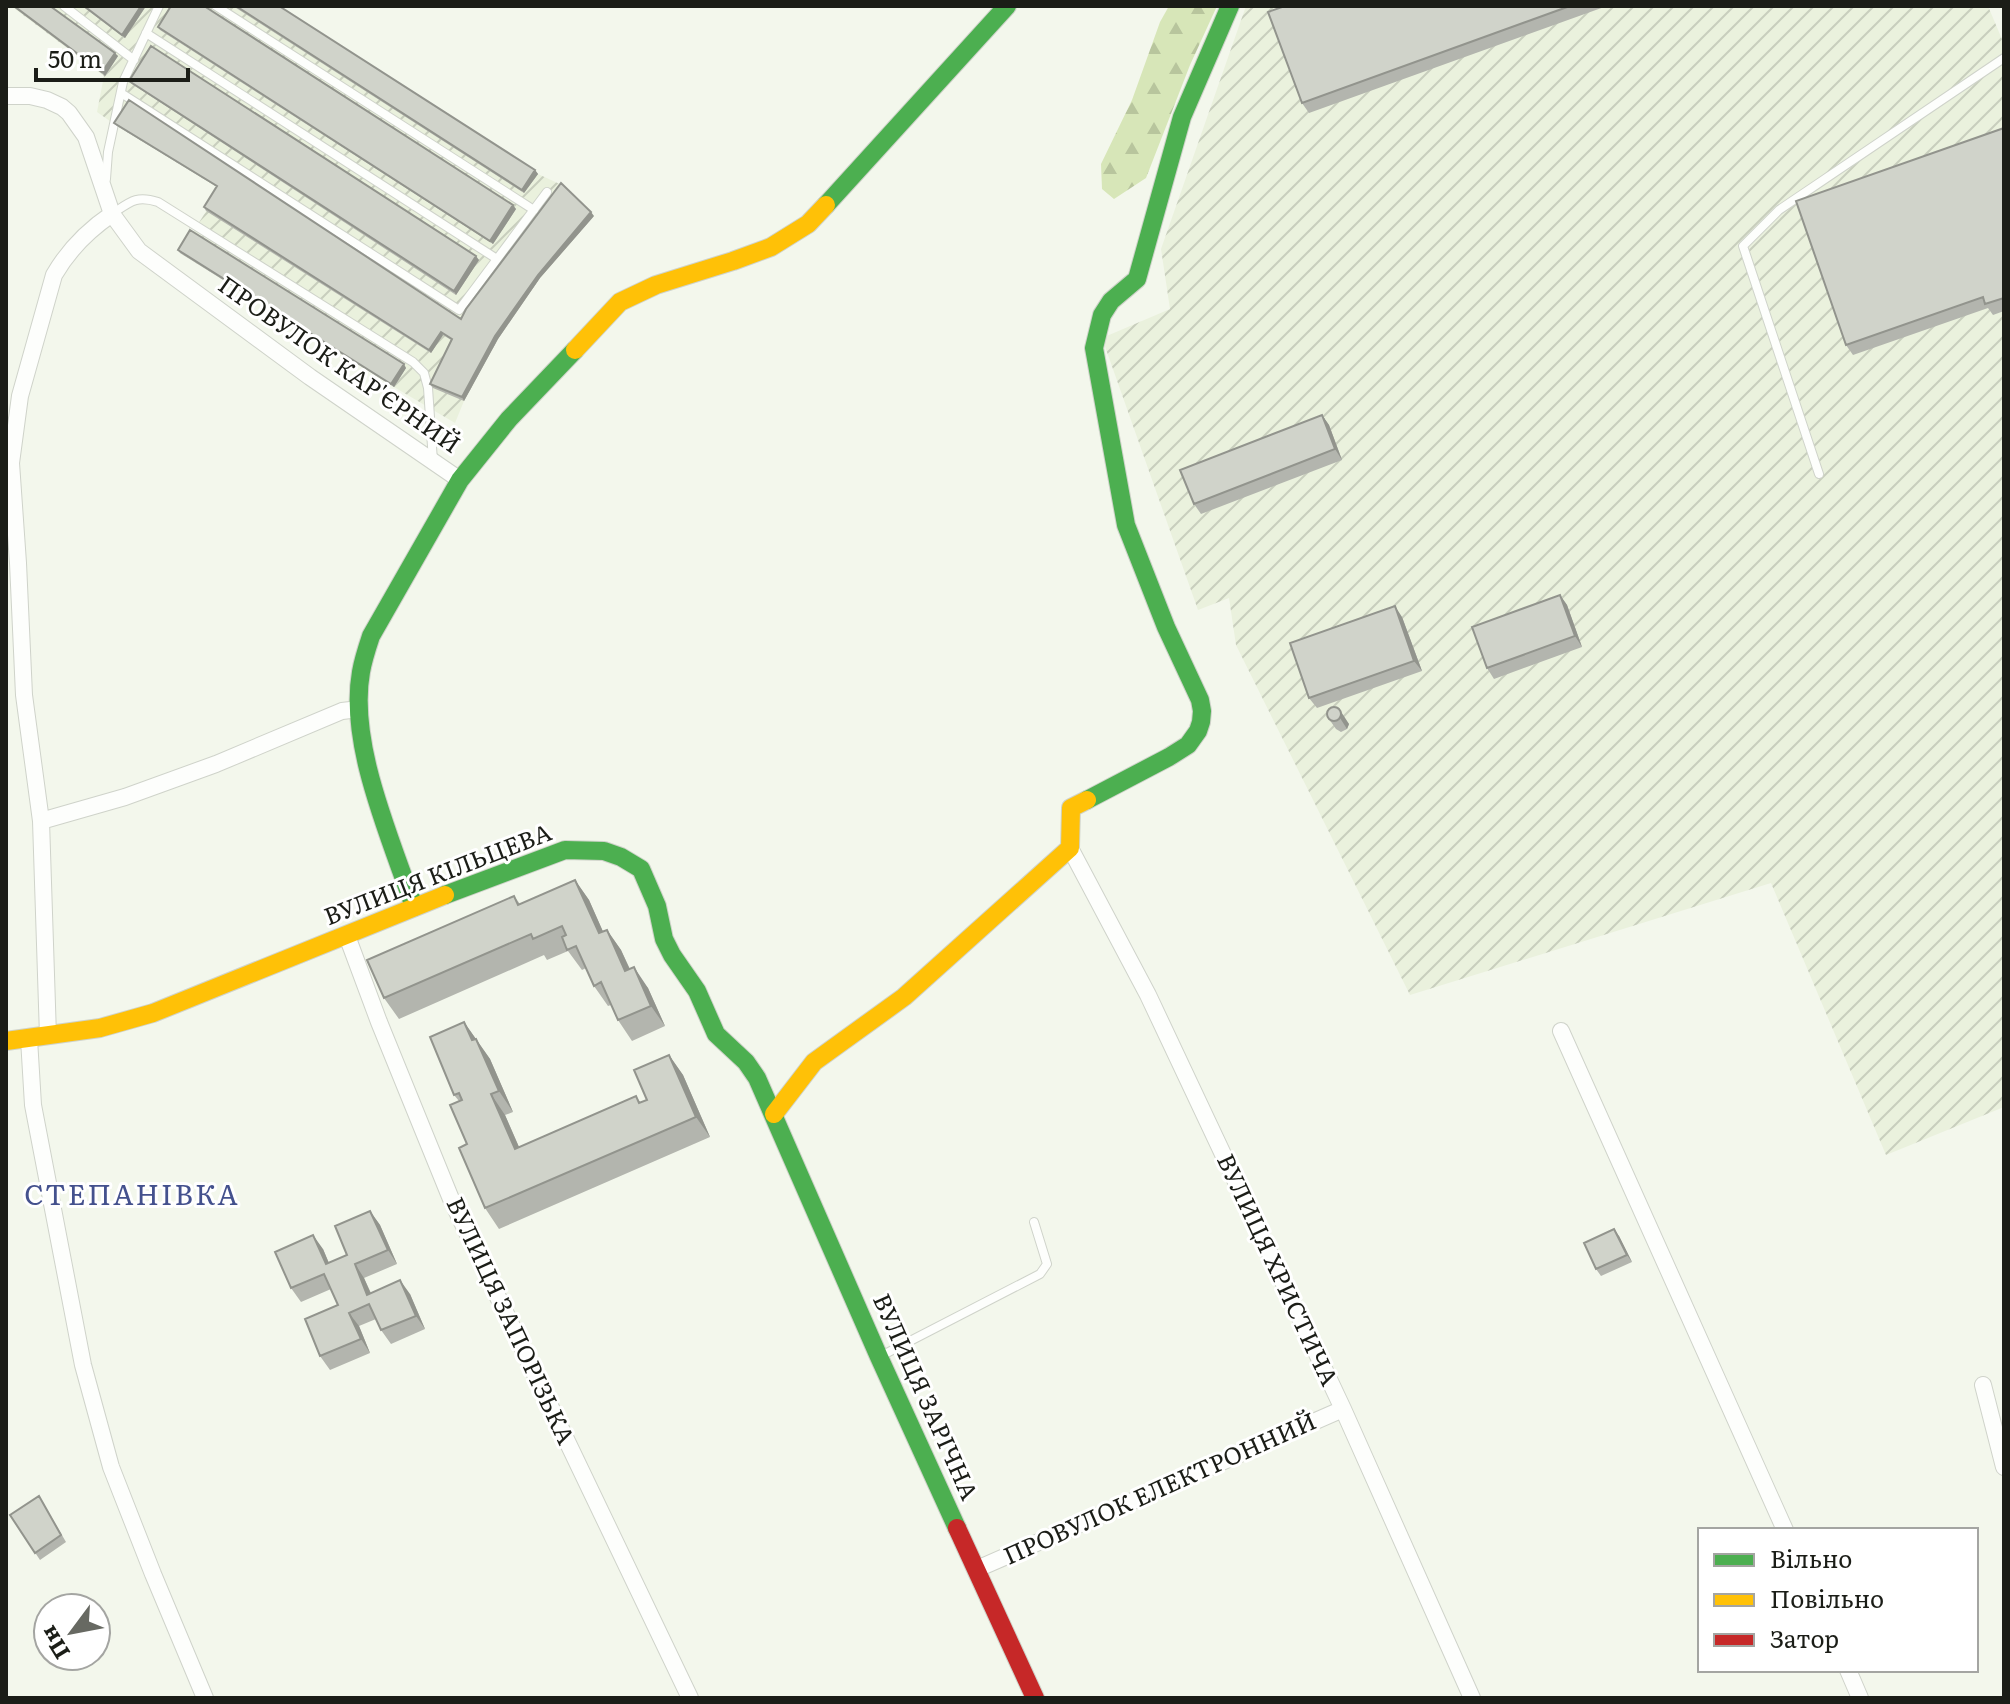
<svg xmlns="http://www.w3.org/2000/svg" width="2010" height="1704" font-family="Literata,serif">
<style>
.industrial{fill:url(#industrial-furrows)}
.forest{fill:url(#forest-firs)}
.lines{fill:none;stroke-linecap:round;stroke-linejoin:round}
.lane-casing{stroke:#cfd3ca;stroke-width:10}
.street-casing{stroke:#cfd3ca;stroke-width:18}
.fast-casing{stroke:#cfd3ca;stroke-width:20}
.slow-casing{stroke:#cfd3ca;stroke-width:20}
.jam-casing{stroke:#cfd3ca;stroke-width:20}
.lane{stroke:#fdfefc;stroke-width:8}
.street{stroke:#fdfefc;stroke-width:16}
.fast{stroke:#4caf50;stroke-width:18}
.slow{stroke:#ffc107;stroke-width:18}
.jam{stroke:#c62828;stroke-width:18}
.wall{fill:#b3b5ae}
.shaded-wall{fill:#92948d}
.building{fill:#d0d3ca;stroke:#92948d;stroke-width:2}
.labels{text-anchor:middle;stroke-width:6;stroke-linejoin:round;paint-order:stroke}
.street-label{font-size:24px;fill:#1b1d17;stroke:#fff}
.quarter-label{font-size:28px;letter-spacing:2px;fill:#44518d;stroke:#fff}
</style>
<defs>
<pattern id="industrial-furrows" width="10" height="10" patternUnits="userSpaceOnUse" patternTransform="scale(2)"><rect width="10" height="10" fill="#eaf1dd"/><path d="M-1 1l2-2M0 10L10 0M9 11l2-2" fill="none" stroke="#c8cebd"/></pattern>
<pattern id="forest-firs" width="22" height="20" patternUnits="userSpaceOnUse" patternTransform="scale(2)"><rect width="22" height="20" fill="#d7e6b8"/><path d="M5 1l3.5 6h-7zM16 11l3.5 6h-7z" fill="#b8c59d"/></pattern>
</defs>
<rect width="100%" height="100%" fill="#f3f7ec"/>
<path class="industrial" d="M 11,6 L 276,6 L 538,174 L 564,186 L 594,216 L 540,278 L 498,339 L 464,401 L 455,423 L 394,387 L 180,253 L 220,189 L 117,126 L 97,112 L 104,76 Z
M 1246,6 L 1988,6 L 2004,44 L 2004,1107 L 1886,1155 L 1771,883 L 1410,995 L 1236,645 L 1229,598 L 1198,610 L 1102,338 L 1170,309 L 1161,249 Z"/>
<path class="forest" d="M 1169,6 L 1217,6 L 1190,65 L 1146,178 L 1114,199 L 1102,189 L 1101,164 L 1132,100 L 1160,22 Z"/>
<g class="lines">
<defs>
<path id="lane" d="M 64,6 L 134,60
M 216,6 L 534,210
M 146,33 L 497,259
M 121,93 L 459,310 L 547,192
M 106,179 L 108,152 L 123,82 L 159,6
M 112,214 C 130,202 136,195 158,202 L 413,362 L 424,373 L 428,388 L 433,461
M 1819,474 L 1743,246 L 1779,210 L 2004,58
M 881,1356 L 1040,1274 L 1047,1264 L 1034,1222"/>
<path id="street" d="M 6,96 L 30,96 L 47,100 L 62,107 L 69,113 L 86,137 L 112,214 L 139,251 L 310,377 L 460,480
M 41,821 L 125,797 L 216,764 L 342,711 L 359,709
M 1070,848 L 1148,995 L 1343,1409 L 1472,1698
M 347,936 L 379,1022 L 451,1199 L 690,1698
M 1561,1031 L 1785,1530
M 48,1036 L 41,821 L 24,695 L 18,563 L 11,463 L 20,396 L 54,275 C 69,249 87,231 112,214
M 29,1039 L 33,1105 L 83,1365 L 111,1467 L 153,1574 L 205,1698
M 1983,1385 L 2004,1467
M 977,1569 L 1343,1409
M 1848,1670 L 1860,1698"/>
<path id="fast" d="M 826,205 L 1007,6
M 1087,800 L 1169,757 L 1188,745 L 1198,731 L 1201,722 L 1202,711 L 1200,700 L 1166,627 L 1126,525 L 1094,348 L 1102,315 L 1111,301 L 1137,279 L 1182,117 L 1230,6
M 445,895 L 565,850 L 604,851 L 621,857 L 641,869 L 657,906 L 664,939 L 672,955 L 697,991 L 716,1034 L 746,1062 L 757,1078 L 879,1357 L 957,1528
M 414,907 C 391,839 348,744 361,672 C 363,660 367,648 371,636 L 460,480 L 509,419 L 575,350"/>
<path id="slow" d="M 575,350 L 620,302 L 656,285 L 733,261 L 771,247 L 808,224 L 826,205
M 6,1041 L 100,1028 L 153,1013 L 445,895
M 774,1114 L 814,1062 L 904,997 L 1070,848 L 1071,808 L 1087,800"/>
<path id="jam" d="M 957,1528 L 1035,1698"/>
</defs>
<use href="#lane" class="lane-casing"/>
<use href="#street" class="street-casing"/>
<use href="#fast" class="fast-casing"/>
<use href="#slow" class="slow-casing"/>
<use href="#jam" class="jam-casing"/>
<use href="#lane" class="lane"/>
<use href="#street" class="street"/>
<use href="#fast" class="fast"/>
<use href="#slow" class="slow"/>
<use href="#jam" class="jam"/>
</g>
<path class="wall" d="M 12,6 L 50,6 L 118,56 L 105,76 Z
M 82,6 L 146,6 L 125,38 Z
M 233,6 L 279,6 L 535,170 L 538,174 L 524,193 Z
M 1285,6 L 1607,6 L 1309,113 L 1302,103 Z
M 158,27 L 516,209 L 493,244 L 160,30 Z
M 129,81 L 479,260 L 456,295 L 132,84 Z
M 114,123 L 461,319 L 594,216 L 540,278 L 498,339 L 464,401 L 433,388 L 430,384 L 451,340 L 443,335 L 431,353 L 206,211 L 204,207 L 217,187 L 117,126 Z
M 2004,128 L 2004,311 L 1993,315 L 1988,308 L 1853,355 L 1846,345 Z
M 178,250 L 406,368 L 394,387 L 180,253 Z
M 1322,415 L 1329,425 L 1342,460 L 1201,514 L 1194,504 Z
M 1560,595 L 1567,605 L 1582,647 L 1494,679 L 1487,668 Z
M 1402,617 L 1422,671 L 1317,708 L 1309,698 Z
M 1329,708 L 1349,724 L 1347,729 L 1341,732 L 1336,729 L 1329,719 Z
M 575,880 L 589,900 L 603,932 L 607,930 L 621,950 L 630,969 L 648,988 L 665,1026 L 632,1041 L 618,1020 L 611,1005 L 608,1006 L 594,986 L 586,968 L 582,970 L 568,951 L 547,960 L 544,955 L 399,1019 L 384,998 L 514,896 L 520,904 Z
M 464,1022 L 490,1059 L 513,1112 L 505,1115 L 519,1147 L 636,1096 L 640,1102 L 647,1100 L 669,1055 L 683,1075 L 710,1137 L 499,1229 L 485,1208 L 467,1144 L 459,1101 L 454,1095 Z
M 370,1211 L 380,1225 L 397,1264 L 364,1278 L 371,1293 L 410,1294 L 425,1329 L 391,1344 L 381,1330 L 376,1319 L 359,1326 L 370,1353 L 330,1370 L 320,1356 L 338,1305 L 331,1289 L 301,1302 L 291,1288 L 323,1249 L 329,1263 L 347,1255 Z
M 1619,1236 L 1632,1262 L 1601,1276 L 1596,1269 Z
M 39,1496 L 66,1542 L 40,1560 L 10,1515 Z"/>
<path class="shaded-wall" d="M 141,6 L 146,6 L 125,38 L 122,35 Z
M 115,53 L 118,56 L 105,76 L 102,72 Z
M 535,170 L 538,174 L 524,193 L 522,190 Z
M 513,205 L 516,209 L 493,244 L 490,241 Z
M 591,212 L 594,216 L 540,278 L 498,339 L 464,401 L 462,397 L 495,336 L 538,275 Z
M 476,256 L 479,260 L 456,295 L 454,291 Z
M 441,332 L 443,335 L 431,353 L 429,350 Z
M 404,364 L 406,368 L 394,387 L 391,384 Z
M 1322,415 L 1329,425 L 1342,460 L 1335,449 Z
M 1560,595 L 1567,605 L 1582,647 L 1575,636 Z
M 1395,606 L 1402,617 L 1422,671 L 1414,661 Z
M 1338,707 L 1349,724 L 1347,729 L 1340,718 Z
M 575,880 L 589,900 L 613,954 L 599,933 Z
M 607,930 L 621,950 L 640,992 L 625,971 Z
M 634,967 L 648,988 L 665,1026 L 651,1006 Z
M 464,1022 L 490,1059 L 513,1112 L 499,1091 L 472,1040 Z
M 669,1055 L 683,1075 L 710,1137 L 696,1117 Z
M 491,1094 L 505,1115 L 529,1170 L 515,1149 Z
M 370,1211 L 380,1225 L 397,1264 L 388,1250 Z
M 1614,1229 L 1619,1236 L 1632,1262 L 1627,1255 Z
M 313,1235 L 323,1249 L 335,1278 L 326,1264 Z
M 355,1264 L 364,1278 L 377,1308 L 367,1295 Z
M 400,1280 L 410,1294 L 425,1329 L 416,1316 Z
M 349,1313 L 359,1326 L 370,1353 L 361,1339 Z"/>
<path class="building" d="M 14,6 L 50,6 L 115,53 L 102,72 Z
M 84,6 L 141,6 L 122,35 Z
M 171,6 L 204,6 L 513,205 L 490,241 L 158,27 Z
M 236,6 L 279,6 L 535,170 L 522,190 Z
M 1285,6 L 1570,6 L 1302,103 L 1268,12 Z
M 151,46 L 476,256 L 454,291 L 129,81 Z
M 129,100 L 461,319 L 466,309 L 561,183 L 591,212 L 538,275 L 495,336 L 462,397 L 430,384 L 452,339 L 441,332 L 429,350 L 204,207 L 217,186 L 114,123 Z
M 2004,128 L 2004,298 L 1985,304 L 1983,297 L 1846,345 L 1796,201 Z
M 190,230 L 404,364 L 391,384 L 178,250 Z
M 1322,415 L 1335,449 L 1194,504 L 1180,470 Z
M 1560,595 L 1575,636 L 1487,668 L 1472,627 Z
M 1395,606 L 1414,661 L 1309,698 L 1290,643 Z
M1327 714a7 7 0 1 1 14 0a7 7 0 1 1-14 0Z
M 575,880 L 599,933 L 607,930 L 625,971 L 634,967 L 651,1006 L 618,1020 L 601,982 L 594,986 L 576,946 L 567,950 L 562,937 L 566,935 L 562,926 L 533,939 L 531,934 L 384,998 L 367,960 L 514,896 L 518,905 Z
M 464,1022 L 472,1040 L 476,1039 L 499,1091 L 491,1094 L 515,1149 L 636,1096 L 639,1103 L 647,1100 L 634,1070 L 669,1055 L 696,1117 L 485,1208 L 459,1148 L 467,1144 L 450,1105 L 462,1100 L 459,1093 L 454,1095 L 430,1037 Z
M 370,1211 L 388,1250 L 355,1264 L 367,1295 L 400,1280 L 416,1316 L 381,1330 L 369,1304 L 349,1313 L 361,1339 L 320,1356 L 305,1319 L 338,1305 L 324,1274 L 291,1288 L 275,1252 L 313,1235 L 326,1264 L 347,1255 L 335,1226 Z
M 1614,1229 L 1627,1255 L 1596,1269 L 1584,1243 Z
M 39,1496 L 61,1535 L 35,1553 L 10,1515 Z"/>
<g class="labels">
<g class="street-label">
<text transform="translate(339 365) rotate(35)" y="8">ПРОВУЛОК КАР'ЄРНИЙ</text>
<text transform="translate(438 875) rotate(-21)" y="8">ВУЛИЦЯ КІЛЬЦЕВА</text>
<text transform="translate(1277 1270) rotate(65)" y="8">ВУЛИЦЯ ХРИСТИЧА</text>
<text transform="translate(510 1321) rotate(65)" y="8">ВУЛИЦЯ ЗАПОРІЗЬКА</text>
<text transform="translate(925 1397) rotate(66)" y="8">ВУЛИЦЯ ЗАРІЧНА</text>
<text transform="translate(1160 1489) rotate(-24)" y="8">ПРОВУЛОК ЕЛЕКТРОННИЙ</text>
</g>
<g class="quarter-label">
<text x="132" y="1205">СТЕПАНІВКА</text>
</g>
</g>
<rect width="2010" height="1704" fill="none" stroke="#1b1d17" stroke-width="16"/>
<rect x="1698" y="1528" width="280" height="144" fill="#ffffff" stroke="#a4a5a2" stroke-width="2"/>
<rect x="1714" y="1554" width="40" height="12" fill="#4caf50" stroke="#a4a5a2" stroke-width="2"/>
<text x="1770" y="1568" font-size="24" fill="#1b1d17">Вільно</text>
<rect x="1714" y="1594" width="40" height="12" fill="#ffc107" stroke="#a4a5a2" stroke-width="2"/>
<text x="1770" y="1608" font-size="24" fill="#1b1d17">Повільно</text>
<rect x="1714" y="1634" width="40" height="12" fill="#c62828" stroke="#a4a5a2" stroke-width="2"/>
<text x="1770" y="1648" font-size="24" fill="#1b1d17">Затор</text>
<g transform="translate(72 1632) rotate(238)"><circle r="38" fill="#ffffff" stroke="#a4a5a2" stroke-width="2"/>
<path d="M0-6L14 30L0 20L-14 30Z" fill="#676962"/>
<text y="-12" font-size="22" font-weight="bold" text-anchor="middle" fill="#1b1d17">Пн</text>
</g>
<path d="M36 68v12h152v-12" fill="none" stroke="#1b1d17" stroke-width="4"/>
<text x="48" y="68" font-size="24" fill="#1b1d17" stroke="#ffffff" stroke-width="6" paint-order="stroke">50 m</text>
</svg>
